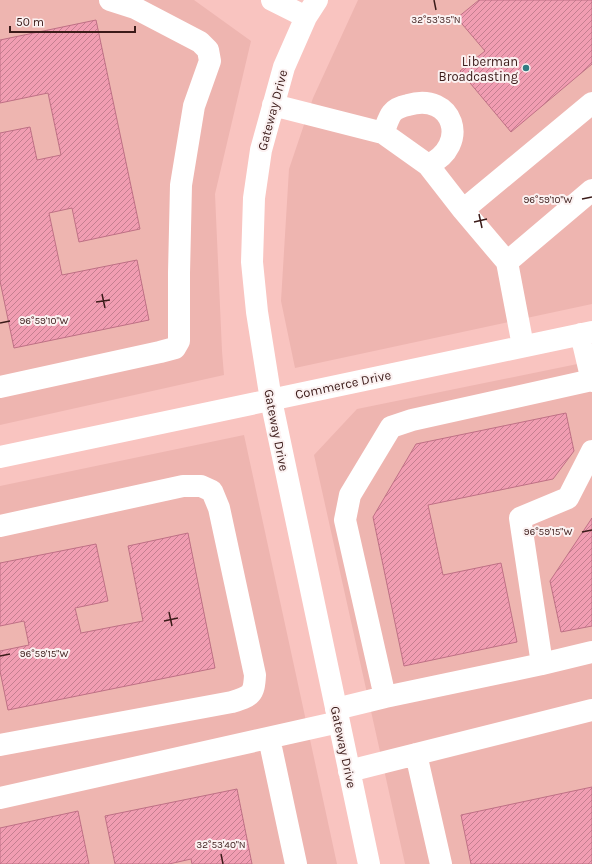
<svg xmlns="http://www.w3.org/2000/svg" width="592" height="864" font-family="Karla,sans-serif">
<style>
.built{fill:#eeb5b0}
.building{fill:url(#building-hatch);stroke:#bf7085}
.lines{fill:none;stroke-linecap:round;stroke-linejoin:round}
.minor{stroke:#fff;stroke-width:22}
.ticks{fill:none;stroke:#3b1b19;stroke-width:1.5}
.poi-dot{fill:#337b82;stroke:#fbf1f1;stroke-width:1.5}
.labels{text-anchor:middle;stroke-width:4;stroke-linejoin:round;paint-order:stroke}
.poi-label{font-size:13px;fill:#3b1b19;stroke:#fbf1f1;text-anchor:end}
.street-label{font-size:13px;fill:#3b1b19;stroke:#fbf1f1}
.ticks-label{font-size:10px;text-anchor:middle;fill:#3b1b19;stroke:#fbf1f1;stroke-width:4;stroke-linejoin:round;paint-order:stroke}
</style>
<defs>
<pattern id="building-hatch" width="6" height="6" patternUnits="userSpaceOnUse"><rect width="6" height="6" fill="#f19db2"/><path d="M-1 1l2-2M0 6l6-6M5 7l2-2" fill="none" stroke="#c47f90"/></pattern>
</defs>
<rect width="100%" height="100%" fill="#f9c4c0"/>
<path class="built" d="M 0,0 L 194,0 L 251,41 L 215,194 L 222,351 L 224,375 L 0,425 Z
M 358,0 L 592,0 L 592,304 L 295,368 L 281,301 L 289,169 L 313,98 Z
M 592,361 L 592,864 L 405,864 L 314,455 L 357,409 Z
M 244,435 L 337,864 L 0,864 L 0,486 Z"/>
<path class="building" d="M 479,0 L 592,0 L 592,64 L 511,132 L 460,71 L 485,51 L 457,18 Z
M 96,20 L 140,229 L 79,242 L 72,208 L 49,213 L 62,275 L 137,260 L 149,320 L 14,348 L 0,281 L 0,133 L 30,127 L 37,160 L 61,155 L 48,93 L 0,103 L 0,40 Z
M 566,413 L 574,451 L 553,479 L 428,505 L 443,575 L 501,563 L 517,642 L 404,666 L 373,517 L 416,444 Z
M 592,518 L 592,626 L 561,632 L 550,581 Z
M 188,533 L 215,668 L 8,710 L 0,671 L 0,651 L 29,645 L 24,621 L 0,626 L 0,563 L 96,544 L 108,601 L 75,608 L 81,633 L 143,621 L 128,546 Z
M 592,787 L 592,864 L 471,864 L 461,815 Z
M 237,789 L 252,864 L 192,864 L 191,859 L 169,864 L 115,864 L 105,816 Z
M 78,811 L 89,864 L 0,864 L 0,828 Z"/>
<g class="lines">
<path class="minor" d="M 272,0 L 306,17
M 317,0 L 306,17 L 284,67 L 261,150 L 254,198 L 252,262 L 257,312 L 271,400 L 369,864
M 273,105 L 383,133 L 428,165 L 463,210 L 507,262 L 523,346
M 383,133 C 386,127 388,118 392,113 C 395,109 403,106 408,105 C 453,91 471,145 428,165
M 463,210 L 592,103
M 507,262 L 592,190
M 581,334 L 592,381
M 0,387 L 160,352 L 175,348 L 179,341 L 179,273 L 181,185 L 194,106 L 210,61 L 208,50 L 200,42 L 135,8 L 110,0
M 592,451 L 568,498 L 520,518 L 542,664 L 592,652
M 0,457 L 592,332
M 0,526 L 183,486 L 201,486 L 212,491 L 219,508 L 255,675 C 254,695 251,696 232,702 L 0,745
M 385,697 L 345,520 L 350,495 L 391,427 L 412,420 L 592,380
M 336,709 L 385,697 L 542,664
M 269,738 L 296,864
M 416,754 L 441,864
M 349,771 L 592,710
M 0,798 L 339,722"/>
</g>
<path class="ticks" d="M 434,0 L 436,10M 582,199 L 592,197M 479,214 L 482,228M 474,222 L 487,219M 102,294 L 105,308M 96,302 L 110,300M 0,323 L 10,321M 582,532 L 592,530M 169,612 L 172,626M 164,621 L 178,618M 0,656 L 10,654M 221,854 L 223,864"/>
<circle class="poi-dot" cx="526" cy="68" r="4"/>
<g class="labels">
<g class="poi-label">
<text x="518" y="66">Liberman<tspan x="518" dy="15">Broadcasting</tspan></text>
</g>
<g class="street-label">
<text transform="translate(272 110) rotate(-75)" y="5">Gateway Drive</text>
<text transform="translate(343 384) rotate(-12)" y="5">Commerce Drive</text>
<text transform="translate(277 430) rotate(79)" y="5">Gateway Drive</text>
<text transform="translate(344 747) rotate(78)" y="5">Gateway Drive</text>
</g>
</g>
<g class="ticks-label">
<text x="436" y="23">32°53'35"N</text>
<text x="548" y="203">96°59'10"W</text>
<text x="44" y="324">96°59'10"W</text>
<text x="548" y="535">96°59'15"W</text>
<text x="44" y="657">96°59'15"W</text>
<text x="221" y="848">32°53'40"N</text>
</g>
<path d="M10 26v6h125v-6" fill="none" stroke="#3b1b19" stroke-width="2"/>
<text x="16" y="26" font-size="12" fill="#3b1b19" stroke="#fbf1f1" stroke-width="3" paint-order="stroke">50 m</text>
</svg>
